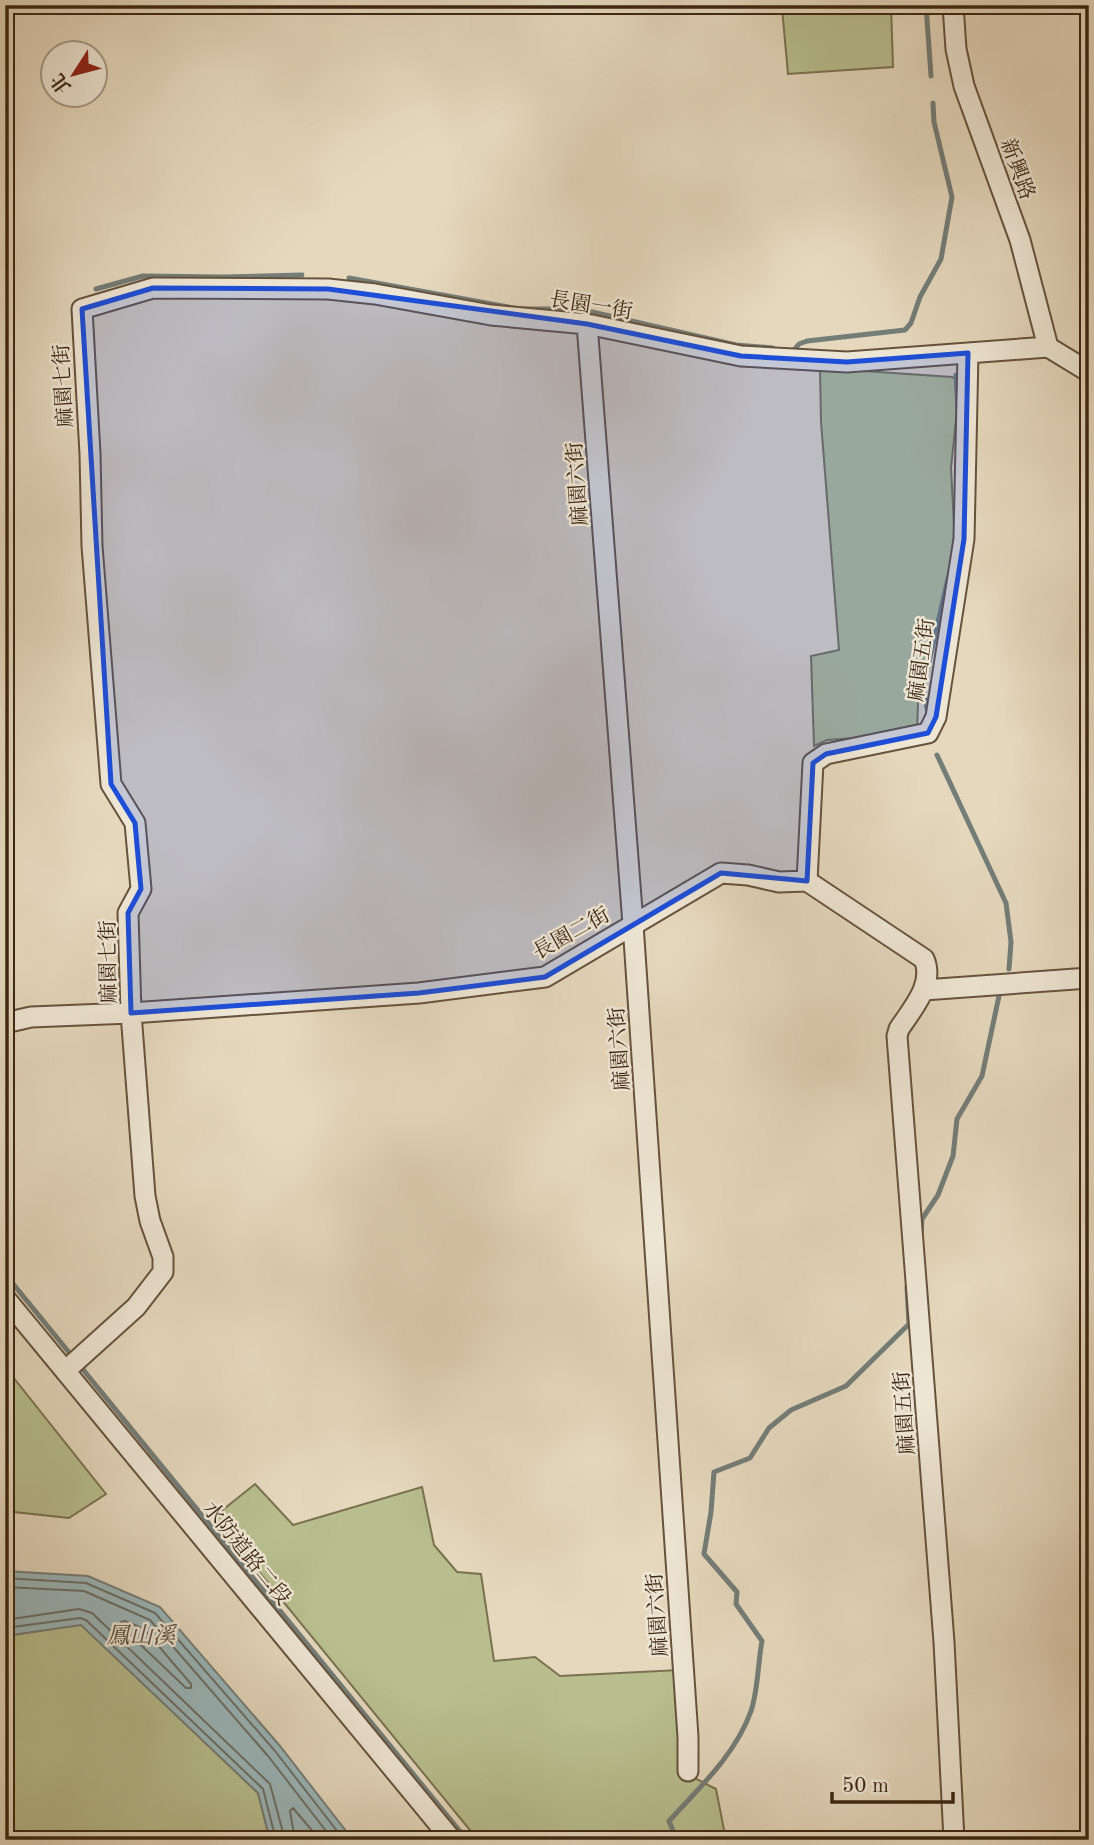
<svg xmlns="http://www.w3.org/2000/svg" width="1094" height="1845" font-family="'Old Standard TT','Noto Serif TC',serif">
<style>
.green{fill:#b8be8e;stroke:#7a7250;stroke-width:2}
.water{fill:#9ab7bb;stroke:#747d78;stroke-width:2}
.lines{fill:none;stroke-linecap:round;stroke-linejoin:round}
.shore{stroke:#6b6f67;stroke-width:2}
.stream{stroke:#747d78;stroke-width:5}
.minor-casing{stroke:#66533e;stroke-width:23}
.minor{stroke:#eee6d4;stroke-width:19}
.marked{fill:#1d4ed8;fill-opacity:0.2;stroke:#1d4ed8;stroke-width:5;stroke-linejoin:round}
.labels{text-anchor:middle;stroke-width:5;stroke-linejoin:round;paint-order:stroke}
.street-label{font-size:21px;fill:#3c2713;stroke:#eee6d4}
.water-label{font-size:23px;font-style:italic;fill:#544b3d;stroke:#eee6d4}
</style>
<rect width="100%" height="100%" fill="#e5d8bd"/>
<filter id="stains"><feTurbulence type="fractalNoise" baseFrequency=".00286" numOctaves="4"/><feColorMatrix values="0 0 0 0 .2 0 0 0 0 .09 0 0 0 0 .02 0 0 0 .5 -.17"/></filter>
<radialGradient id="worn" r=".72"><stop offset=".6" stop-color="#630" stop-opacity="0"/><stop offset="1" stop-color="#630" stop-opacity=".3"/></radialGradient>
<path class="green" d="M 792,5 L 891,5 L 893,67 L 788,74 L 782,8 Z
M 820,368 L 952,377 L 960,382 L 951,468 L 955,544 L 918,703 L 917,734 L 827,740 L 814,746 L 811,656 L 839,650 L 821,422 Z
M 5,1367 L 106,1494 L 69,1518 L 5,1511 Z
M 255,1484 L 293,1525 L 422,1487 L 434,1545 L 457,1572 L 481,1574 L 494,1661 L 535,1657 L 560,1676 L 679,1670 L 679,1770 L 716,1789 L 726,1840 L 478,1840 L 214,1517 Z
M 81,1624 L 258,1793 L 270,1840 L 5,1840 L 5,1636 Z"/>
<path class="water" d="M 5,1571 L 88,1576 L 160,1607 L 280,1746 L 353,1840 L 270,1840 L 258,1793 L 81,1625 L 5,1636 Z"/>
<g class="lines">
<path class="shore" d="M 5,1578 L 86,1583 L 155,1613 L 275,1751 L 344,1840
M 5,1587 L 84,1591 L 150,1620 L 268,1756 L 333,1840
M 5,1620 L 79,1609 L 92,1613 L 270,1784 L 285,1840
M 125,1621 L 144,1629 L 191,1684 L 191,1688 L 186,1688 L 121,1626 L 121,1622 Z
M 5,1628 L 80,1618 L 86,1620 L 263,1789 L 276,1840
M 295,1840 L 290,1811 L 293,1808 L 320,1840"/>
<path class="stream" d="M 926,5 L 931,76
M 349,278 L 519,309 L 579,309 L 736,345 L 773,348
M 96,289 L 143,276 L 223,277 L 302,275
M 794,350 L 799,344 L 807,341 L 905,330 L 911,323 L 920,297 L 941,259 L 952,197 L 934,122 L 933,103
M 956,375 L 958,410
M 928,713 L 923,688 L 948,579
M 937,755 L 1006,903 L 1011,942 L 1009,969
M 921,1235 L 922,1219 L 938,1195 L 953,1156 L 957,1119 L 982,1076 L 999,996
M 5,1274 L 467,1840
M 677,1840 L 669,1821 C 699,1788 736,1754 751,1711 C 758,1691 758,1662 762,1641 L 736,1604 L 737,1592 L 704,1554 L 711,1512 L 714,1472 L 750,1458 L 769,1428 L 791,1410 L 846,1386 L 909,1324 L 907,1287"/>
<defs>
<path id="minor" d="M 953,5 L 956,49 L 964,86 L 1020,240 L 1048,347
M 587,324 L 633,924 L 688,1737 L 688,1771
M 807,881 L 813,763 L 826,754 L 928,733 L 936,717 L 964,539 L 968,353
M 924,990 L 1089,978
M 5,1023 L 31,1017 L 131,1013 L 419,993 L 545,977 L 721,873 L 748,875 L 779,882 L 807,881 L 924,959 C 935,984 912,1009 899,1029 L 897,1036 L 944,1642 L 954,1840
M 5,1298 L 452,1840
M 65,1371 L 136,1307 L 163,1272 L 163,1257 L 150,1221 L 145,1196 L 131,1013 L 128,913 L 141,889 L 135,823 L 111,784 L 92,546 L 90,454 L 82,309 L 153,288 L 328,289 L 375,294 L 491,315 L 587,324 L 741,356 L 847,362 L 1048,347 L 1089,372"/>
</defs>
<use href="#minor" class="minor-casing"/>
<use href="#minor" class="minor"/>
</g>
<path class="marked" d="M 153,288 L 328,289 L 587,324 L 741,356 L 847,362 L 968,353 L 964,539 L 936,717 L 928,733 L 826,754 L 813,763 L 807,881 L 721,873 L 545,977 L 419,993 L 131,1013 L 128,913 L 141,889 L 135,823 L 111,784 L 82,309 Z"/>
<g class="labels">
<g class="street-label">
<text transform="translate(1018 169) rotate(70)" y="7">新興路</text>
<text transform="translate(591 305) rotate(9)" y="7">長園一街</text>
<text transform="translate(63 386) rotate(-93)" y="7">麻園七街</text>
<text transform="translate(577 484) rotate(-94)" y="7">麻園六街</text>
<text transform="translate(921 660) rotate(-82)" y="7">麻園五街</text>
<text transform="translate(571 933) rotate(-29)" y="7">長園二街</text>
<text transform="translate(108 962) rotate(-91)" y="7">麻園七街</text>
<text transform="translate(619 1049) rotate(-94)" y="7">麻園六街</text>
<text transform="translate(904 1413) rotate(-94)" y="7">麻園五街</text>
<text transform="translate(247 1553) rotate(51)" y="7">水防道路二段</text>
<text transform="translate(657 1615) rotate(-94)" y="7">麻園六街</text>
</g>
<g class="water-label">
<text x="141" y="1643">鳳山溪</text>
</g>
</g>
<rect width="1094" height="1845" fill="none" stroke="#e5d8bd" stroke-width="28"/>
<rect x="7" y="7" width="1080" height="1831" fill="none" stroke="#3c2713" stroke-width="3.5"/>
<rect x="14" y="14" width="1066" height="1817" fill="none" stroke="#3c2713" stroke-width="2"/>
<g transform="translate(74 74) rotate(234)"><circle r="33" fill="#eee6d4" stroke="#a79a87" stroke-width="2"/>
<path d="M0-5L12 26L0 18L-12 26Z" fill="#8f2418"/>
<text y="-10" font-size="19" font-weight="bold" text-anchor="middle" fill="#3c2713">北</text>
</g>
<path d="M832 1792v10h121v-10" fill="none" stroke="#3c2713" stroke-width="3.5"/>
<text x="842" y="1792" font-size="21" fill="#3c2713" stroke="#eee6d4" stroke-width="5" paint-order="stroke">50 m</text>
<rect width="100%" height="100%" filter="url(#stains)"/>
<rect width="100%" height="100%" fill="url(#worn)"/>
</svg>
